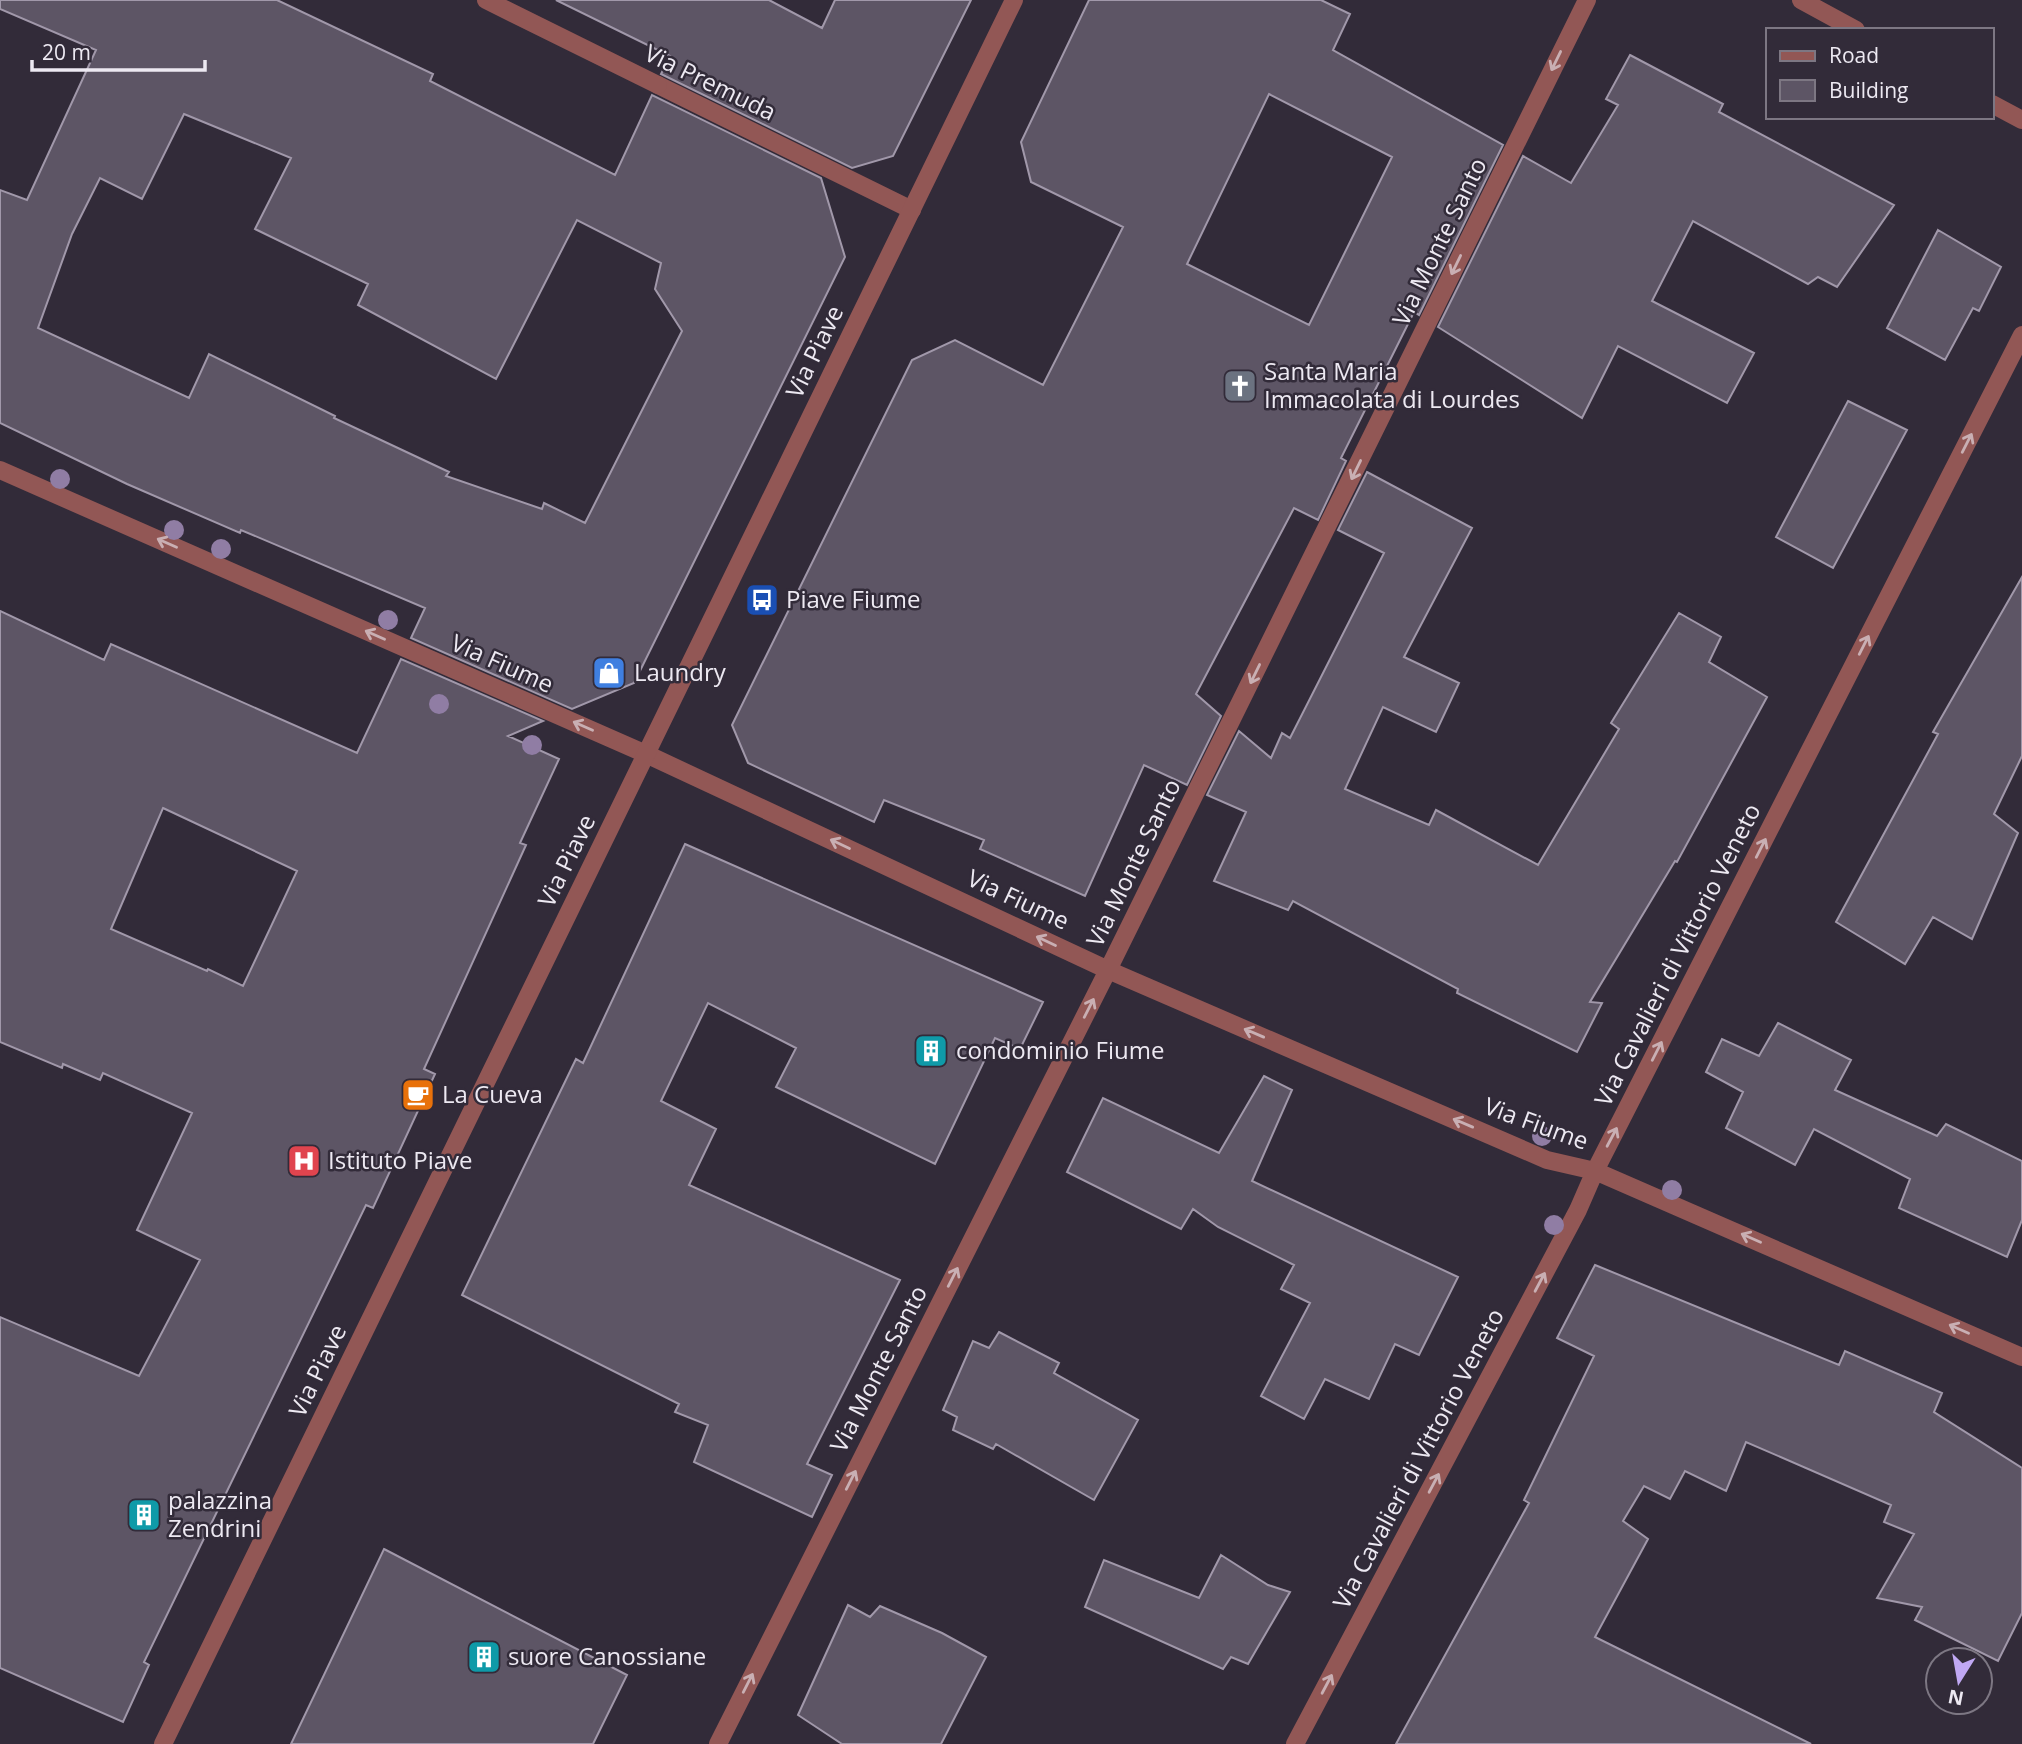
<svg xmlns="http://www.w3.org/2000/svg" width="2022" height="1744" font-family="'Open Sans',sans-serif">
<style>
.building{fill:#5d5565;stroke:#a198aa;stroke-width:2;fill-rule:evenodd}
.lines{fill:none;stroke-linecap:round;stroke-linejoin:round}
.pedestrian{stroke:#925755;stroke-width:18}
.minor{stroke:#925755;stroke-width:18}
.tertiary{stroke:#925755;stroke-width:18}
.tree{fill:#907da4}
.oneway{stroke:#c9afb3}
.labels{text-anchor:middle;stroke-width:5;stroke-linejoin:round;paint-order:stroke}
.street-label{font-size:24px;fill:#ede9f2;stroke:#322b39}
.poi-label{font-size:24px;fill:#ede9f2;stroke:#322b39;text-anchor:start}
</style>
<rect width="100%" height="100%" fill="#322b39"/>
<path class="building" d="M 0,0 L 277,0 L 433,74 L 430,81 L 615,175 L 652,95 L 821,178 L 845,257 L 634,683 L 572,709 L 411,638 L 425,608 L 241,530 L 240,533 L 127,484 L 0,423 L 0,190 L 27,200 L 96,50 L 0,9 ZM 184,114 L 291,158 L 255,229 L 368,284 L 358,305 L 496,379 L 577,220 L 661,263 L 655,289 L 682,331 L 585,523 L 544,503 L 542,509 L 446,476 L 449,472 L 334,418 L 335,416 L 209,354 L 189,398 L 38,328 L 72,234 L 100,178 L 142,199 Z
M 556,0 L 769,0 L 822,28 L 835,0 L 971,0 L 893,156 L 852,168 L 661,74 L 670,56 Z
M 1089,0 L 1321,0 L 1350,14 L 1333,50 L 1503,145 L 1419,315 L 1414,312 L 1341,458 L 1346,461 L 1318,520 L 1294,508 L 1196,694 L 1221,716 L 1187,785 L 1144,765 L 1085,896 L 980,849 L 984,840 L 884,800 L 874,822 L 748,763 L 732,725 L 912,360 L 955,340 L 1043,385 L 1123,227 L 1031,182 L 1021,142 ZM 1269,94 L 1392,157 L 1309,325 L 1187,264 Z
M 1630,55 L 1723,104 L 1719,112 L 1894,205 L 1837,287 L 1818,277 L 1808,284 L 1693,221 L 1652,301 L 1754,353 L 1727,403 L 1618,346 L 1582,418 L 1438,327 L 1523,156 L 1571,183 L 1618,105 L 1606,99 Z
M 1938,230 L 2001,267 L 1979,311 L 1973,308 L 1945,360 L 1887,328 Z
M 1848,401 L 1907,430 L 1833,568 L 1776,537 Z
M 1367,472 L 1472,528 L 1404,657 L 1459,683 L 1436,732 L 1383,707 L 1345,789 L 1429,825 L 1436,810 L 1538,865 L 1619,729 L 1611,723 L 1679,613 L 1721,637 L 1709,662 L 1767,697 L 1677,862 L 1675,861 L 1590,1002 L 1602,1003 L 1577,1052 L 1457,993 L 1458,989 L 1293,901 L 1288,910 L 1214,881 L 1246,812 L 1207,795 L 1239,731 L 1271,758 L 1282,733 L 1290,738 L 1384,553 L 1338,530 Z
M 2022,577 L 2022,756 L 1994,814 L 2018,833 L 1972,939 L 1933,917 L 1905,964 L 1836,922 L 1938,734 L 1933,732 Z
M 0,611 L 104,660 L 111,644 L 357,753 L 401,659 L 543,721 L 508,736 L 559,759 L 520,843 L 526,845 L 424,1069 L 435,1074 L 373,1208 L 366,1205 L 144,1662 L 149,1665 L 123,1722 L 0,1668 L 0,1317 L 139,1376 L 200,1260 L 137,1230 L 192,1113 L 103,1073 L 100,1080 L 63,1064 L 62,1068 L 0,1042 ZM 163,808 L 297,871 L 243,986 L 208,969 L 207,971 L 111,929 Z
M 685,844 L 1043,1002 L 1020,1049 L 995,1038 L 935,1164 L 776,1087 L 796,1048 L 708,1003 L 661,1101 L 716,1129 L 689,1185 L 900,1280 L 807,1464 L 832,1475 L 812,1517 L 694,1462 L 708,1425 L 675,1412 L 679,1404 L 462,1295 L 576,1059 L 583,1063 Z
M 1778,1023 L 1851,1060 L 1835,1090 L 1937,1136 L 1946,1124 L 2022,1161 L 2022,1220 L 2007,1257 L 1899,1208 L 1910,1179 L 1814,1129 L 1795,1165 L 1726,1128 L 1743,1092 L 1706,1072 L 1722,1039 L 1759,1056 Z
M 1264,1076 L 1292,1090 L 1252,1181 L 1458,1277 L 1419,1355 L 1395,1344 L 1369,1399 L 1325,1379 L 1304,1419 L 1261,1396 L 1310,1303 L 1281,1289 L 1294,1265 L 1218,1227 L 1193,1209 L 1181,1229 L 1067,1172 L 1103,1098 L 1219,1153 Z
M 1595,1265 L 1839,1365 L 1845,1351 L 1942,1393 L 1934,1412 L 2022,1468 L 2022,1613 L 1998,1661 L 1915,1620 L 1922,1607 L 1877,1598 L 1914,1534 L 1884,1522 L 1891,1505 L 1746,1442 L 1726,1491 L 1685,1471 L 1670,1499 L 1644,1486 L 1623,1521 L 1648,1539 L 1595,1637 L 1811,1744 L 1396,1744 L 1529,1503 L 1524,1500 L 1594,1356 L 1557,1338 Z
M 999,1332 L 1059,1363 L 1054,1373 L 1138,1420 L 1094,1500 L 996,1444 L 993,1449 L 953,1430 L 957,1417 L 943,1410 L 973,1341 L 989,1348 Z
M 384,1549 L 627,1675 L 593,1744 L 291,1744 Z
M 1221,1555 L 1268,1585 L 1290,1592 L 1248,1664 L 1231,1657 L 1223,1669 L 1085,1607 L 1104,1560 L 1199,1598 Z
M 848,1605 L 870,1617 L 880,1606 L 942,1633 L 986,1657 L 941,1744 L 842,1744 L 798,1715 Z"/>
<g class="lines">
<path class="pedestrian" d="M 658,85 L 912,210"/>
<path class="minor" d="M 486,0 L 658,85
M 1801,0 L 1856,30
M 1992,104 L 2022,120
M 0,470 L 646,754 L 1108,970 L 1547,1160 L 1595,1171 L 2022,1357
M 718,1744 L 1108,970 L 1587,0
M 1295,1744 L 1578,1210 L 1595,1171 L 2022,335"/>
<path class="tertiary" d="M 163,1744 L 1014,0"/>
</g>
<g class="tree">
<circle cx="60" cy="479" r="10"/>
<circle cx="174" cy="530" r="10"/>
<circle cx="221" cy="549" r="10"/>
<circle cx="388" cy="620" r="10"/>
<circle cx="439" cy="704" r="10"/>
<circle cx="532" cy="745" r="10"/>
<circle cx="1542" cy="1136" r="10"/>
<circle cx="1672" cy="1190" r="10"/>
<circle cx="1554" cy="1225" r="10"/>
</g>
<defs><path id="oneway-shaft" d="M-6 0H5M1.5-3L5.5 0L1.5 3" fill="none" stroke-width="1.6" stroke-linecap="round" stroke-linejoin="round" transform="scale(1.75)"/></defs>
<g class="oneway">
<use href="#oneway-shaft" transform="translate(1556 61) rotate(116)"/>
<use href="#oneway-shaft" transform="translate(1456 265) rotate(116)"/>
<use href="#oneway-shaft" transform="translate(1967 443) rotate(-63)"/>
<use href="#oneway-shaft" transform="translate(1356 470) rotate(116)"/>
<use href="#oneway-shaft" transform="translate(167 543) rotate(-156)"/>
<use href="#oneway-shaft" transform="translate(375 635) rotate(-156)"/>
<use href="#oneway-shaft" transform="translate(1864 645) rotate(-63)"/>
<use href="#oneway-shaft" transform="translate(1255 674) rotate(116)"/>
<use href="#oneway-shaft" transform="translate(583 726) rotate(-156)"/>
<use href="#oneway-shaft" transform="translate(840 844) rotate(-155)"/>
<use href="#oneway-shaft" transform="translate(1761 848) rotate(-63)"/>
<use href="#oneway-shaft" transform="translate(1046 941) rotate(-155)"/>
<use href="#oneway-shaft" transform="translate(1089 1008) rotate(-63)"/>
<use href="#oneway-shaft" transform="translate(1254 1033) rotate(-157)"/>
<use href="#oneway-shaft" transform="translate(1657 1051) rotate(-63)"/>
<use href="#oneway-shaft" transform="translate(1463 1123) rotate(-157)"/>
<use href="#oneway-shaft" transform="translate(1612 1137) rotate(-62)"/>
<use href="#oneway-shaft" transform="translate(1751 1238) rotate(-156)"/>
<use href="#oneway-shaft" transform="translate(953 1277) rotate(-63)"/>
<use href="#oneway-shaft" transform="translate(1540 1282) rotate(-62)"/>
<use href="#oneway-shaft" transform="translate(1959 1329) rotate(-156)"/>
<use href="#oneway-shaft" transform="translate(851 1480) rotate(-63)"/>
<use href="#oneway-shaft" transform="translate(1434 1483) rotate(-62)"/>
<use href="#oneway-shaft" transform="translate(748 1683) rotate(-63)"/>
<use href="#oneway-shaft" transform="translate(1327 1684) rotate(-62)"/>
</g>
<defs>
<symbol id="church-square" viewBox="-11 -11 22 22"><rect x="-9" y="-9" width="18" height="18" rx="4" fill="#6b7280" stroke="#322b39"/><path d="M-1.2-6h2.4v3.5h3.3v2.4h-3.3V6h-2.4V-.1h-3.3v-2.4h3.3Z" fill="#fff"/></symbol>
<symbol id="bus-square" viewBox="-11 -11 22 22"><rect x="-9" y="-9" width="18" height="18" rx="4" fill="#1a4fb4" stroke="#322b39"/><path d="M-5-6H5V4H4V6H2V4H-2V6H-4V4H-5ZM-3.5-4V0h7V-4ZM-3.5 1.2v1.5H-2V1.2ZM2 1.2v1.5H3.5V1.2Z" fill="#fff"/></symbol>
<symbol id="shop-square" viewBox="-11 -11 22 22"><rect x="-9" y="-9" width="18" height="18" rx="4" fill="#3f7fe0" stroke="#322b39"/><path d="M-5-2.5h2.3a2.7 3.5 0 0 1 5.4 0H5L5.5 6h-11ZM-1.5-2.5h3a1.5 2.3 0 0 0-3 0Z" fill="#fff"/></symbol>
<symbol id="building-square" viewBox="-11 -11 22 22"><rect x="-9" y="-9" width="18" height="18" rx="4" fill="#0f9aa8" stroke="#322b39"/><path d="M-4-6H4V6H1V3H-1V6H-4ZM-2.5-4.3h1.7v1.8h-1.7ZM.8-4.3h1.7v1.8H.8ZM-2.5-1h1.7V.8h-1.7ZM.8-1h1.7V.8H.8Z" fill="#fff"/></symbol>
<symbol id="cafe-square" viewBox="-11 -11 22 22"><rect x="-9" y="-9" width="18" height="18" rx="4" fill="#e8710a" stroke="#322b39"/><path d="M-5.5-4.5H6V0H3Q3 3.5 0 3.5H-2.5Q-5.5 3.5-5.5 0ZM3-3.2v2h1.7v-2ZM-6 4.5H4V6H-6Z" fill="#fff"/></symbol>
<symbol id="hospital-square" viewBox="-11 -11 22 22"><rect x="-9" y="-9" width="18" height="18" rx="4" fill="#e0444e" stroke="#322b39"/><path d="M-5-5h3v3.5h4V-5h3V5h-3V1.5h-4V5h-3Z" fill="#fff"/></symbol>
</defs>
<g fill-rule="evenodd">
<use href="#church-square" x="1221" y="367" width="38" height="38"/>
<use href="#bus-square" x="743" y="581" width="38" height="38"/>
<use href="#shop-square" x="590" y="654" width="38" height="38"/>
<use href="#building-square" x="912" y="1032" width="38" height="38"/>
<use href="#cafe-square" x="399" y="1076" width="38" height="38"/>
<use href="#hospital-square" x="285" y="1142" width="38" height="38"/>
<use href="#building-square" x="125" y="1496" width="38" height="38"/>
<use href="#building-square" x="465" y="1638" width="38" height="38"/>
</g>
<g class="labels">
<g class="street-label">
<text transform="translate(710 83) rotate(26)" y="8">Via Premuda</text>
<text transform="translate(1440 242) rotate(-64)" y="8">Via Monte Santo</text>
<text transform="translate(815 352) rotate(-64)" y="8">Via Piave</text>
<text transform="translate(502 664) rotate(24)" y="8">Via Fiume</text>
<text transform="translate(567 861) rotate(-64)" y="8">Via Piave</text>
<text transform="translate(1134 863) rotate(-64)" y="8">Via Monte Santo</text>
<text transform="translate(1018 900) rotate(25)" y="8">Via Fiume</text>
<text transform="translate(1678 955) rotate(-63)" y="8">Via Cavalieri di Vittorio Veneto</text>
<text transform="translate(1536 1124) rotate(20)" y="8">Via Fiume</text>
<text transform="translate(879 1369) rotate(-63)" y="8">Via Monte Santo</text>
<text transform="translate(318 1371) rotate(-64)" y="8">Via Piave</text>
<text transform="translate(1419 1459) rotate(-62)" y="8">Via Cavalieri di Vittorio Veneto</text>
</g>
<g class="poi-label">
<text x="1264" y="380">Santa Maria<tspan x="1264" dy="28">Immacolata di Lourdes</tspan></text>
<text x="786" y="608">Piave Fiume</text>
<text x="634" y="681">Laundry</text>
<text x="956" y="1059">condominio Fiume</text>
<text x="442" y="1103">La Cueva</text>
<text x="328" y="1169">Istituto Piave</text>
<text x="168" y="1509">palazzina<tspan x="168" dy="28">Zendrini</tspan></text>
<text x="508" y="1665">suore Canossiane</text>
</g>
</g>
<rect x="1766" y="28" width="228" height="91" fill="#322b39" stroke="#7d7783" stroke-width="2"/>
<rect x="1780" y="51" width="35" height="10" fill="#925755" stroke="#7d7783" stroke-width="2"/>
<text x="1829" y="63" font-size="21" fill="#ede9f2">Road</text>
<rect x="1780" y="80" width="35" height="21" fill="#5d5565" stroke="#7d7783" stroke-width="2"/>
<text x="1829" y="98" font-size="21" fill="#ede9f2">Building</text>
<g transform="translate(1959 1681) rotate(191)"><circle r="33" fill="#322b39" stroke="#7d7783" stroke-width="2"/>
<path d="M0-5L12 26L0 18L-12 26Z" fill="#c0a8f3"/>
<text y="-10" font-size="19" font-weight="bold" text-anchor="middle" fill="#ede9f2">N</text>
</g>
<path d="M32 60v10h173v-10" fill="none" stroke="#ede9f2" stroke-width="3.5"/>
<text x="42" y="60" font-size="21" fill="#ede9f2" stroke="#322b39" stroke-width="5" paint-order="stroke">20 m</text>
</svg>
